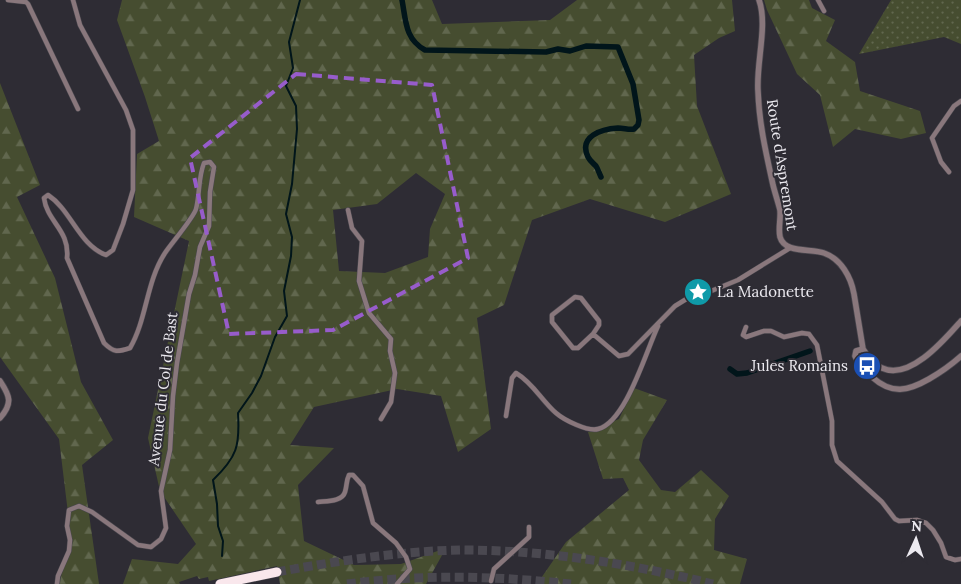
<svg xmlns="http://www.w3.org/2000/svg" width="961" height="584" font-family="Lora,serif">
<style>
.grass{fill:url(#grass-dots)}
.forest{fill:url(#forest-firs);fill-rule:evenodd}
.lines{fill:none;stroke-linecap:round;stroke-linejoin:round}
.stream{stroke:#01151a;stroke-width:2}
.canal{stroke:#01151a;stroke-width:5.5}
.motorway-tunnel{stroke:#4a4850;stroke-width:9;stroke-dasharray:9 4.5;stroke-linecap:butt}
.minor-casing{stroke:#49474e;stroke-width:5.5}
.tertiary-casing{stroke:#49474e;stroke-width:7}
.motorway-casing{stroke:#49474e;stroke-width:10}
.minor{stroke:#89777c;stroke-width:4.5}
.tertiary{stroke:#89777c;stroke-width:5.5}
.motorway{stroke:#f9e7ec;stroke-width:9}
.marked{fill:none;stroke:#975ccb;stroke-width:4;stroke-dasharray:10 6;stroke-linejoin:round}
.labels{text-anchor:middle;stroke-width:4;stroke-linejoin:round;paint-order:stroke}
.street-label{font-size:15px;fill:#eceaf0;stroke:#2e2c34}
.poi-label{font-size:15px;fill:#eceaf0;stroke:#2e2c34;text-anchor:start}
</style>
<defs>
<pattern id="grass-dots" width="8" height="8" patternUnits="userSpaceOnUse" patternTransform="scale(1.25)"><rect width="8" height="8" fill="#464d30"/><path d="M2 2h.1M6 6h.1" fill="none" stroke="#61674e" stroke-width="1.8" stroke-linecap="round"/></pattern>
<pattern id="forest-firs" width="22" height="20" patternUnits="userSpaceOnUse" patternTransform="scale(1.25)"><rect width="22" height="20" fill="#464d30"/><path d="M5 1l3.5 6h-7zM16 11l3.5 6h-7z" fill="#61674e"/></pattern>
</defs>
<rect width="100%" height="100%" fill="#2e2c34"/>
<path class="grass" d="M 891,0 L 961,0 L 961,44 L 944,37 L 859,54 Z"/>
<path class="forest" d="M 122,0 L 432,0 L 442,24 L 550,20 L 577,0 L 732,0 L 735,31 L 719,38 L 694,55 L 697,106 L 731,194 L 665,222 L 590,199 L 532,220 L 504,305 L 477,318 L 491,429 L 458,452 L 441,396 L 397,389 L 314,407 L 290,445 L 334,448 L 298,485 L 304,541 L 354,565 L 401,564 L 446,548 L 426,584 L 280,584 L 277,566 L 209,581 L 208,577 L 199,579 L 197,576 L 179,582 L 180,584 L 123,584 L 132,559 L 178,564 L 196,544 L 160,491 L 148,438 L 189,241 L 134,217 L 137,154 L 159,141 L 145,97 L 117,20 ZM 416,173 L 445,194 L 430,229 L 428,257 L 385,273 L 339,271 L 333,210 L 377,204 Z
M 764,0 L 809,0 L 812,8 L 835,20 L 826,41 L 855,62 L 860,91 L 920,111 L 926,133 L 901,139 L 855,129 L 833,147 L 820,95 L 797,74 L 767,10 Z
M 0,83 L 40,185 L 17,197 L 55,278 L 81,382 L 113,440 L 82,465 L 99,584 L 60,584 C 60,570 70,560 72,546 L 59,439 L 0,357 Z
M 634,388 L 667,400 L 643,440 L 639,460 L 661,490 L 675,492 L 701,470 L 729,496 L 715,519 L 714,550 L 747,559 L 740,584 L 537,584 L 566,542 L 629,490 L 623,478 L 603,479 L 588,432 L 619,419 Z"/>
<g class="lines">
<path class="stream" d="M 222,556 L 223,541 L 218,526 L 217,504 L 213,480 C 237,457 240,446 238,413 L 252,393 L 261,376 L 275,337 L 287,316 L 284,291 L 291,256 L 292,237 L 286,214 L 292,184 L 297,129 L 296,106 L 286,86 L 293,68 L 289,42 L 300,0"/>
<path class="canal" d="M 402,0 C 406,21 405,39 425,50 L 546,52 L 558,49 L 570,51 L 586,46 L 618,47 L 633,84 L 639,120 L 638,125 L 634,129 C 629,130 624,128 618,128 C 602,129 578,136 588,157 C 590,161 593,163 596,166 C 598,169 599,173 601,177
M 730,369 L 737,374 L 747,373 L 810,351"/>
<path class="motorway-tunnel" d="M 277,572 C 338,561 400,551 462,550 C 547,550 631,564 713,584
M 347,584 C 422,574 496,576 571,584"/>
<defs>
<path id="minor" d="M 8,0 L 26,2 L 28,4 L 78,109
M 818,0 L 824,11
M 949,172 L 941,162 L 932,138 L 954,106 L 961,101
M 348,210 L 352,228 L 362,241 L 359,281 L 369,313 L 391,339 L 390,351 L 395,373 L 391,402 L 381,419
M 746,327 L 743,335 L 746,337 L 764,331 L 771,331 L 784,337 L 802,333 L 809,334 L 817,345 L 832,421 L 832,445 L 837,461 L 882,502 L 895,519 L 899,521 L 917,520 L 926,523 L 933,530 L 941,543 L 946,557 L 955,560 L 961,559
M 593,334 L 578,348 L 573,348 L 552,322 L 552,315 L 575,297 L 581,298 L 599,321 L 599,325 L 593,334 L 619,356 L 628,354 L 675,306 L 688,298 L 699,296 L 738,280 L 790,248
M 506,416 L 512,378 L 516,373 C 533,383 542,401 556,413 C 564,420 588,432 598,429 C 626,422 646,351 658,326
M 318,502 C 326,501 342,502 345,492 C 347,486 346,481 349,475 L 353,475 L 363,486 L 373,523 L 396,543 L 406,557 L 410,569 L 397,584
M 491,581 L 494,569 L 529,537 L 529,527
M 57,584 L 58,576 L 69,551 L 70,540 L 67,526 L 69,510 L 79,506 L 92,512 L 138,545 L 151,547 L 161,539 L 166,528 L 161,491 L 170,450 L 173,396 L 177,363 L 189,294 L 195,275 L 200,247 L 209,226 L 210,192 L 214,167 L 210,162 L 204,163 C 198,178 200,194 196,209 C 194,217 171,244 165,253 C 146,282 147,319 130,348 C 118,352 114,353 104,343 L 67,258 C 70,230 47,222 44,198 L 48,195 C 71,210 79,245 106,255 L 113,250 L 123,224 L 133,190 L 133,130 L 126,110 L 80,25 L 73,0"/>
<path id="tertiary" d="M 759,0 C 768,25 756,63 758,91 C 759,123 766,153 773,185 C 775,193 778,202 780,210 C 781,219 778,228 780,237 C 785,254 811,248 824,253 C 841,259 851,277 854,294 L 863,349
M 863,349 L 856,351 L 855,356 C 858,364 866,371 872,377 C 892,395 908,391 929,379 C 941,372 951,365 961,356
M 863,349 C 868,357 874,365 882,368 C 910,381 945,339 961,321
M 0,381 C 10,396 13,403 0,418"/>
<path id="motorway" d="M 220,584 L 277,572"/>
</defs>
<use href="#minor" class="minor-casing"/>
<use href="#tertiary" class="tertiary-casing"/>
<use href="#motorway" class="motorway-casing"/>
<use href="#minor" class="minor"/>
<use href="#tertiary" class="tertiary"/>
<use href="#motorway" class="motorway"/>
</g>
<path class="marked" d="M 296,74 L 432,85 L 468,258 L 333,330 L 229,334 L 190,158 Z"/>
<defs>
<symbol id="sight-disc" viewBox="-11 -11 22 22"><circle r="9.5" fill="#0f9aa8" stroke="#2e2c34"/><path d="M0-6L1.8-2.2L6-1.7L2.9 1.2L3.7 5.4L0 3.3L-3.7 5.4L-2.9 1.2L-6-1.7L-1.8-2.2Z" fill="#fff"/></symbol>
<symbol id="bus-disc" viewBox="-11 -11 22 22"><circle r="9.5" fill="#1a4fb4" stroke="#2e2c34"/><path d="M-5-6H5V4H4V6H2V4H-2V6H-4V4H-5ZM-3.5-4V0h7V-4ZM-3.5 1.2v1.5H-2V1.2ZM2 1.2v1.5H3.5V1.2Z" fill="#fff"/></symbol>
</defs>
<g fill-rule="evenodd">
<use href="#sight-disc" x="682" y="276" width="32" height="32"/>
<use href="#bus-disc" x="851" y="350" width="32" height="32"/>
</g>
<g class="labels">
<g class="street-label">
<text transform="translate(782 165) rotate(81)" y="5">Route d'Aspremont</text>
<text transform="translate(163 389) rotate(-83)" y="5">Avenue du Col de Bast</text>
</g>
<g class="poi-label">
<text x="717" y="297">La Madonette</text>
<text x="848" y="371" text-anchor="end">Jules Romains</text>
</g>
</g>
<g transform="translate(916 539) rotate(3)" stroke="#2e2c34" stroke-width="4" paint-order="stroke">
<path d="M0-4L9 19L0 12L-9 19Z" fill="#eceaf0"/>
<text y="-8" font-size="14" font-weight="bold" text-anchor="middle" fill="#eceaf0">N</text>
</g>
</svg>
